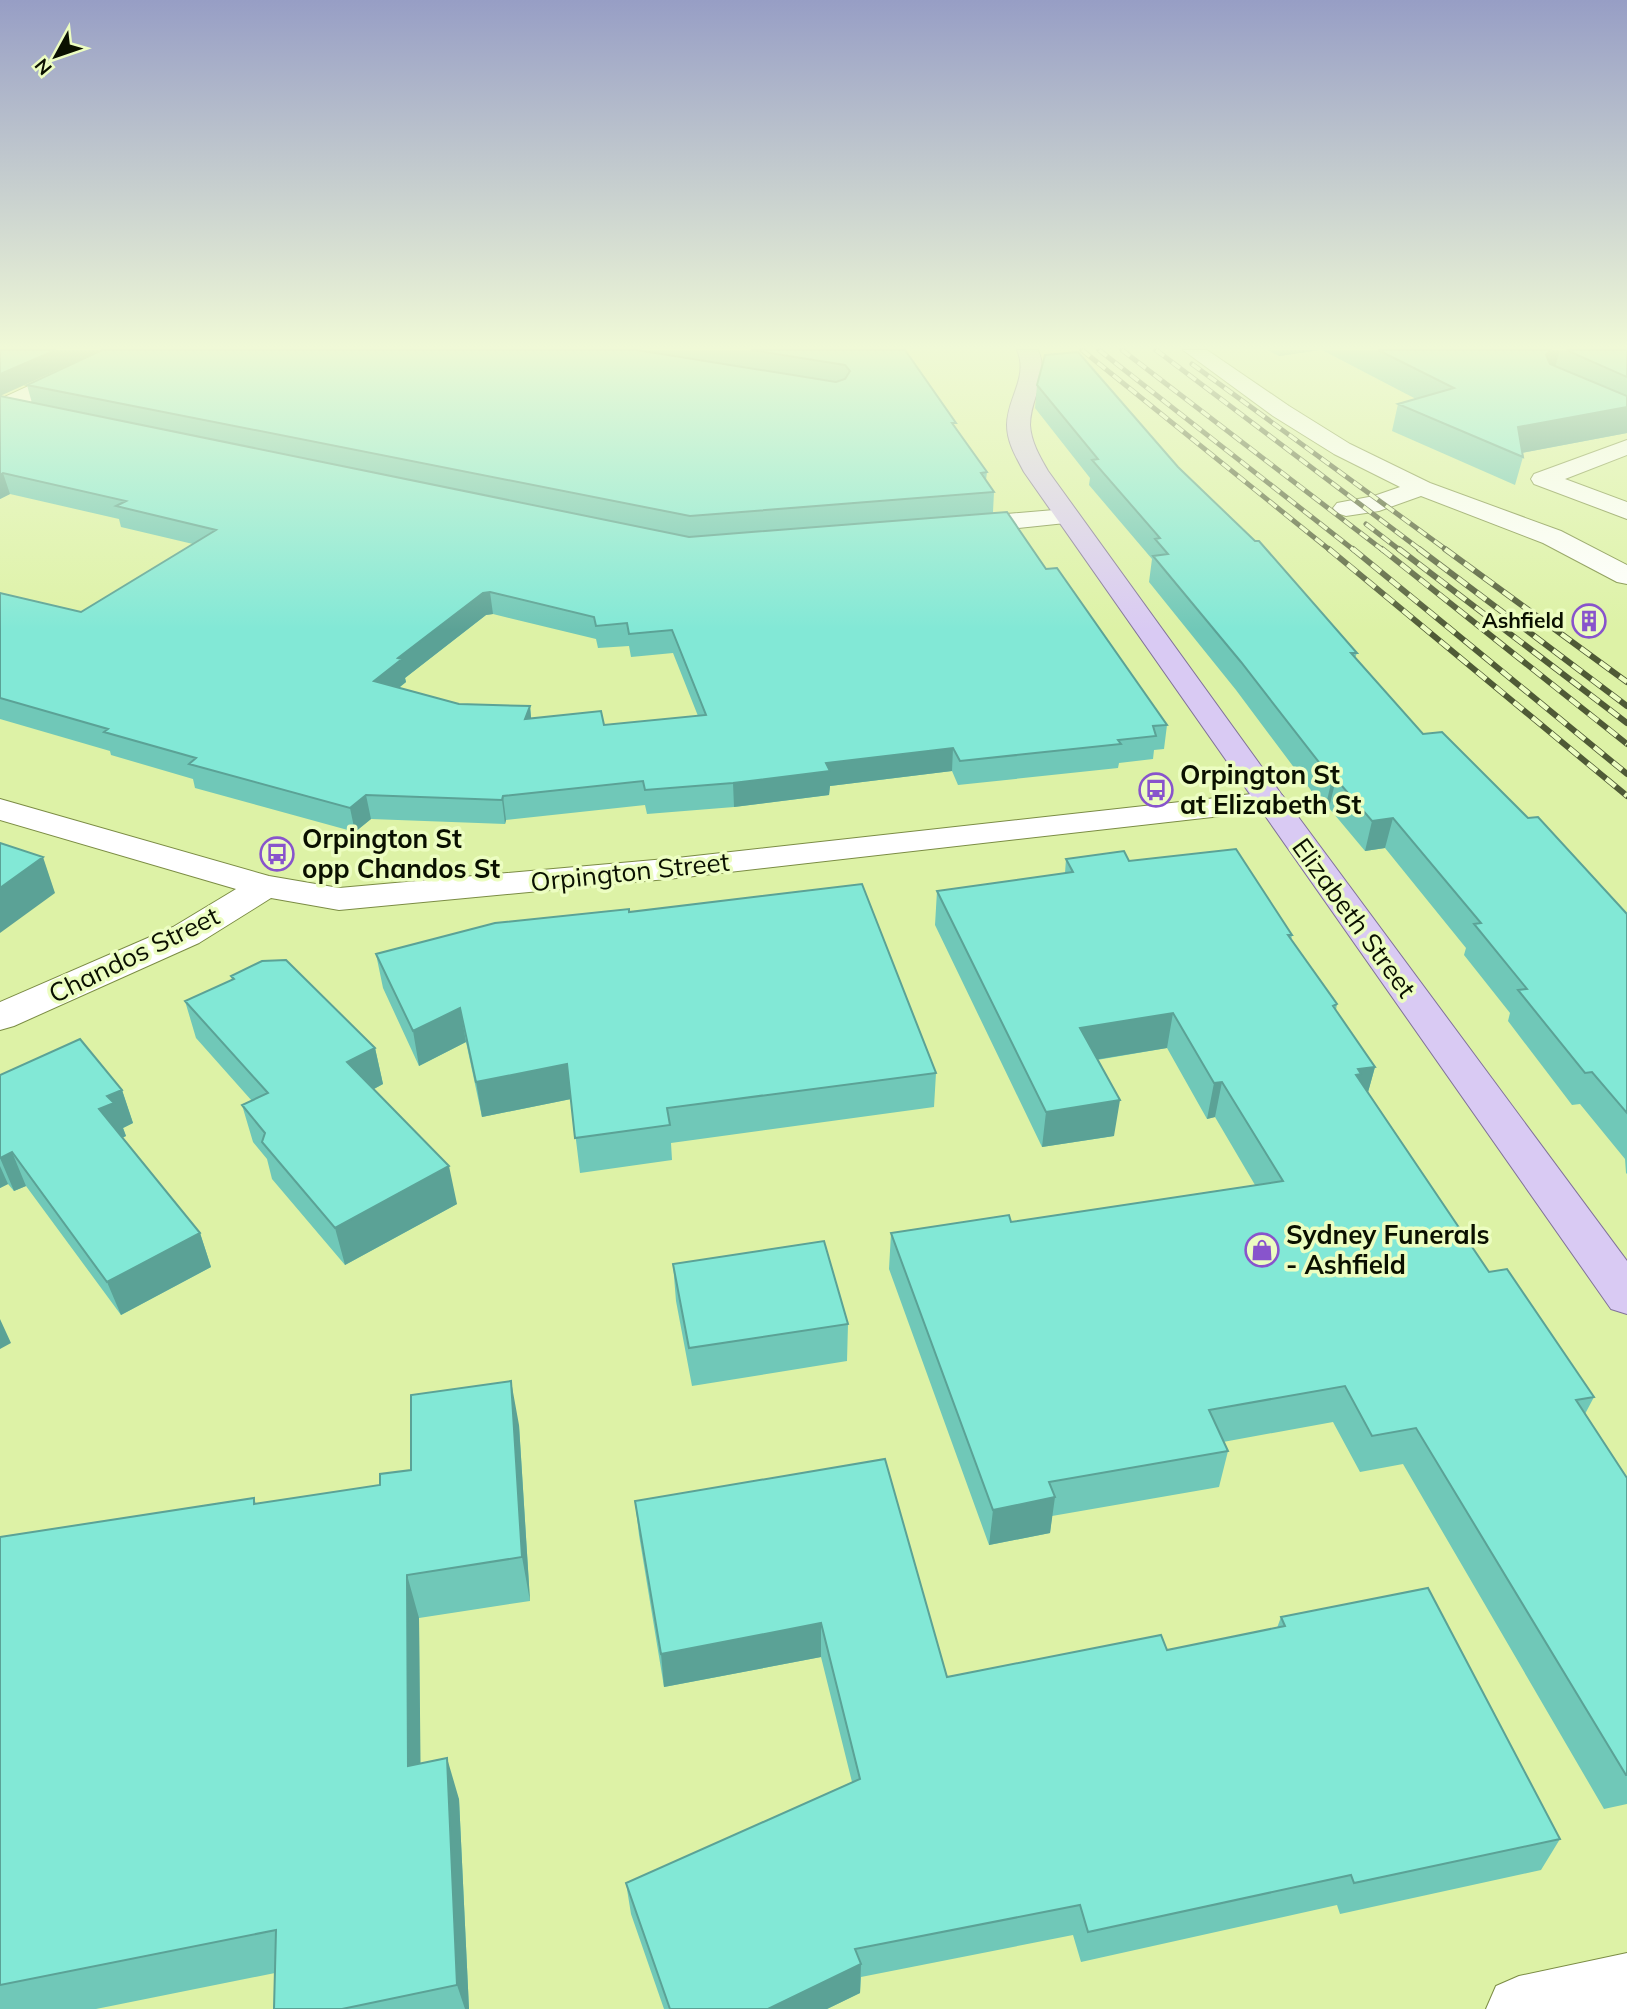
<svg xmlns="http://www.w3.org/2000/svg" width="1627" height="2009" font-family="Mulish,sans-serif">
<style>
.lines{fill:none;stroke-linecap:round;stroke-linejoin:round}
.minor-casing{stroke:#7b8c44;stroke-width:2}
.major-casing{stroke:#807299;stroke-width:2}
.minor{fill:#fff;fill-rule:evenodd}
.major{fill:#d9caf3;fill-rule:evenodd}
.rail-far1-casing{stroke:#4f5a36;stroke-width:5}
.rail-casing{stroke:#4f5a36;stroke-width:6}
.rail-far1{stroke:#ecfdc1;stroke-width:3.5;stroke-dasharray:10;stroke-linecap:butt}
.rail{stroke:#ecfdc1;stroke-width:4.5;stroke-dasharray:12;stroke-linecap:butt}
.wall{fill:#70c8b8;fill-rule:evenodd}
.shaded-wall{fill:#5ba296}
.building{fill:#82e8d6;stroke:#5ba296;stroke-width:2;fill-rule:evenodd}
.labels{text-anchor:middle;stroke-width:7;stroke-linejoin:round;paint-order:stroke}
.far-poi-label{font-size:21px;font-weight:bold;fill:#0a1000;stroke:#ecfdc1;text-anchor:end}
.poi-label{font-size:26px;font-weight:bold;fill:#0a1000;stroke:#ecfdc1;text-anchor:start}
.street-label{font-size:26px;fill:#0a1000;stroke:#ecfdc1}
</style>
<rect width="100%" height="100%" fill="#ddf2a6"/>
<g class="lines">
<defs>
<path id="minor" d="M 107,350 L 134,350 L 130,354 L 10,412 L 0,413 L 0,399 Z
M 1183,350 L 1207,350 L 1289,406 L 1350,444 L 1430,483 L 1561,531 L 1627,565 L 1627,584 L 1617,582 L 1543,543 L 1421,496 L 1379,511 L 1346,516 L 1337,513 L 1333,508 L 1337,503 L 1374,496 L 1400,487 L 1334,454 L 1273,416 Z
M 1627,440 L 1627,455 L 1565,479 L 1627,502 L 1627,519 L 1534,484 L 1531,479 L 1534,474 Z
M 1066,509 L 1075,512 L 1079,517 L 1075,522 L 960,534 L 951,531 L 947,526 L 951,521 L 960,518 Z
M 1270,792 L 1282,795 L 1287,802 L 1282,809 L 677,878 L 339,910 L 271,898 L 199,943 L 14,1026 L 0,1030 L 0,1002 L 173,927 L 236,889 L 0,820 L 0,799 L 269,876 L 339,888 L 677,858 Z
M 1627,1953 L 1627,2009 L 1486,2009 L 1496,1986 L 1519,1976 Z"/>
<path id="major" d="M 1017,350 L 1038,350 C 1050,377 1030,398 1030,425 C 1031,442 1040,457 1048,471 L 1282,795 L 1627,1261 L 1627,1314 L 1611,1309 L 1024,472 C 1016,457 1007,442 1007,425 C 1007,398 1029,377 1017,350 Z"/>
</defs>
<use href="#minor" class="minor-casing"/>
<use href="#major" class="major-casing"/>
<use href="#minor" class="minor"/>
<use href="#major" class="major"/>
<defs>
<path id="rail-far1" d="M 1082,350 L 1331,551
M 1099,350 L 1355,551
M 1122,350 L 1384,551
M 1156,350 L 1422,551
M 1192,364 L 1448,551
M 1366,524 L 1401,551"/>
<path id="rail" d="M 1329,549 L 1627,796
M 1353,549 L 1627,774
M 1382,549 L 1627,744
M 1399,549 L 1627,723
M 1419,549 L 1627,706
M 1445,549 L 1627,682"/>
</defs>
<use href="#rail-far1" class="rail-far1-casing"/>
<use href="#rail" class="rail-casing"/>
<use href="#rail-far1" class="rail-far1"/>
<use href="#rail" class="rail"/>
</g>
<path class="wall" d="M 102,350 L 905,350 L 956,428 L 987,472 L 986,480 L 994,492 L 993,512 L 1046,569 L 1167,725 L 1164,749 L 1154,750 L 1153,759 L 1119,763 L 1118,768 L 958,785 L 952,771 L 830,786 L 829,795 L 734,807 L 647,814 L 645,805 L 506,820 L 505,824 L 371,819 L 355,832 L 195,788 L 193,779 L 111,755 L 110,751 L 0,719 L 0,593 L 81,612 L 193,544 L 121,527 L 119,519 L 10,494 L 0,499 L 0,396 L 32,403 L 27,385 ZM 493,614 L 596,639 L 598,648 L 629,646 L 631,657 L 673,653 L 698,716 L 604,725 L 531,718 L 530,706 L 459,704 L 399,688 L 406,682 L 405,678 L 486,615 Z
M 1267,350 L 1320,350 L 1279,356 Z
M 1322,350 L 1627,350 L 1627,433 L 1522,453 L 1523,457 L 1515,485 L 1392,431 L 1398,404 L 1416,399 Z
M 1037,385 L 1178,467 L 1357,653 L 1355,658 L 1423,734 L 1528,818 L 1627,914 L 1627,1174 L 1626,1173 L 1625,1159 L 1580,1104 L 1572,1105 L 1508,1021 L 1510,1013 L 1464,955 L 1466,948 L 1385,848 L 1365,851 L 1329,808 L 1325,809 L 1236,690 L 1149,582 L 1152,559 L 1089,485 L 1090,478 L 1035,408 Z
M 1066,859 L 1129,861 L 1292,935 L 1291,940 L 1337,1004 L 1336,1010 L 1375,1067 L 1368,1092 L 1489,1272 L 1594,1397 L 1585,1414 L 1627,1478 L 1627,1804 L 1604,1809 L 1403,1464 L 1360,1472 L 1333,1422 L 1223,1442 L 1228,1451 L 1219,1487 L 1052,1516 L 1050,1533 L 989,1545 L 889,1269 L 891,1233 L 1011,1222 L 1255,1185 L 1215,1117 L 1207,1119 L 1167,1048 L 1097,1060 L 1114,1136 L 1042,1147 L 935,925 L 937,891 L 1065,873 Z
M 629,912 L 936,1073 L 934,1107 L 671,1143 L 672,1160 L 580,1173 L 571,1099 L 482,1117 L 466,1042 L 419,1066 L 383,988 L 376,954 Z
M 231,976 L 375,1048 L 383,1084 L 374,1089 L 457,1204 L 345,1265 L 272,1179 L 267,1159 L 253,1142 L 242,1105 L 252,1101 L 196,1038 L 185,1001 L 232,980 Z
M 0,1075 L 122,1090 L 133,1123 L 123,1128 L 126,1136 L 122,1138 L 200,1233 L 211,1267 L 121,1315 L 26,1186 L 14,1191 L 8,1184 L 0,1188 Z
M 673,1264 L 848,1324 L 847,1361 L 692,1386 L 676,1301 Z
M 519,1425 L 530,1601 L 419,1618 L 420,1763 L 459,1799 L 469,2009 L 274,2009 L 275,1973 L 96,2009 L 0,2009 L 0,1537 L 254,1498 L 256,1504 L 380,1485 L 411,1470 Z
M 635,1501 L 947,1677 L 1167,1650 L 1277,1628 L 1281,1617 L 1560,1839 L 1541,1870 L 1340,1914 L 1337,1905 L 1081,1962 L 1073,1935 L 861,1977 L 860,1993 L 827,2009 L 664,2009 L 631,1914 L 626,1883 L 852,1782 L 821,1657 L 664,1687 L 639,1535 Z"/>
<path class="shaded-wall" d="M 56,350 L 102,350 L 0,396 L 0,374 Z
M 1281,350 L 1320,350 L 1279,356 Z
M 1550,350 L 1560,350 L 1553,374 L 1546,355 Z
M 1627,407 L 1627,433 L 1516,454 L 1518,427 Z
M 3,473 L 10,494 L 0,499 L 0,475 Z
M 490,592 L 493,614 L 486,615 L 405,678 L 406,682 L 378,704 L 374,681 L 398,658 L 483,593 Z
M 530,706 L 532,729 L 525,719 Z
M 953,748 L 952,771 L 830,786 L 829,795 L 734,807 L 733,783 L 826,763 Z
M 1332,779 L 1336,779 L 1329,808 L 1325,809 Z
M 366,795 L 371,819 L 355,832 L 350,808 Z
M 503,796 L 506,820 L 505,824 L 502,800 Z
M 1393,818 L 1385,848 L 1365,851 L 1372,821 Z
M 43,857 L 55,893 L 0,933 L 0,888 Z
M 460,1008 L 466,1042 L 419,1066 L 413,1031 Z
M 1173,1013 L 1167,1048 L 1075,1063 L 1080,1028 Z
M 375,1048 L 383,1084 L 355,1099 L 347,1062 Z
M 567,1064 L 571,1099 L 482,1117 L 476,1082 Z
M 1375,1067 L 1365,1103 L 1346,1110 L 1358,1069 Z
M 1222,1082 L 1215,1117 L 1207,1119 L 1214,1083 Z
M 122,1090 L 133,1123 L 123,1128 L 126,1136 L 111,1143 L 99,1109 L 107,1096 Z
M 1120,1100 L 1114,1136 L 1042,1147 L 1046,1112 Z
M 12,1152 L 26,1186 L 14,1191 L 0,1158 Z
M 0,1166 L 8,1184 L 0,1188 Z
M 449,1166 L 457,1204 L 345,1265 L 335,1228 Z
M 200,1233 L 211,1267 L 121,1315 L 107,1282 Z
M 0,1319 L 11,1343 L 0,1349 Z
M 511,1381 L 519,1425 L 530,1601 L 522,1557 Z
M 1055,1497 L 1050,1533 L 989,1545 L 993,1510 Z
M 407,1575 L 419,1618 L 421,1807 L 408,1766 Z
M 821,1623 L 821,1657 L 664,1687 L 661,1654 Z
M 447,1758 L 459,1799 L 469,2009 L 465,2009 L 457,1985 Z
M 861,1964 L 860,1993 L 827,2009 L 768,2009 Z"/>
<path class="building" d="M 0,350 L 56,350 L 0,374 Z
M 102,350 L 637,350 L 836,382 L 845,379 L 850,371 L 845,365 L 751,350 L 905,350 L 956,423 L 952,423 L 987,472 L 981,473 L 994,492 L 690,516 L 27,385 Z
M 1378,350 L 1550,350 L 1546,355 L 1550,364 L 1627,396 L 1627,407 L 1518,427 L 1523,457 L 1398,404 L 1454,388 Z
M 1566,350 L 1627,350 L 1627,377 Z
M 1078,352 L 1178,467 L 1255,541 L 1259,541 L 1357,653 L 1351,653 L 1423,734 L 1442,732 L 1528,818 L 1538,817 L 1627,914 L 1627,1113 L 1592,1072 L 1585,1073 L 1518,990 L 1527,989 L 1474,924 L 1481,923 L 1393,818 L 1372,821 L 1336,779 L 1332,779 L 1241,662 L 1153,556 L 1168,554 L 1155,539 L 1160,538 L 1092,460 L 1098,459 L 1037,385 L 1045,355 Z
M 0,396 L 689,537 L 1007,512 L 1046,569 L 1057,568 L 1167,725 L 1153,726 L 1156,736 L 1118,740 L 1121,744 L 960,761 L 953,748 L 826,763 L 830,771 L 733,783 L 645,790 L 643,781 L 503,796 L 502,800 L 366,795 L 350,808 L 189,764 L 196,758 L 104,732 L 108,729 L 0,698 L 0,593 L 81,612 L 216,530 L 116,506 L 126,501 L 3,473 L 0,475 ZM 490,592 L 594,617 L 596,626 L 627,623 L 629,634 L 672,630 L 706,715 L 604,725 L 601,711 L 525,719 L 530,706 L 459,704 L 374,681 L 402,659 L 398,658 L 483,593 Z
M 0,843 L 43,857 L 0,888 Z
M 1236,849 L 1292,935 L 1288,935 L 1337,1004 L 1333,1006 L 1375,1067 L 1358,1069 L 1361,1074 L 1356,1075 L 1489,1272 L 1507,1269 L 1594,1397 L 1576,1400 L 1627,1478 L 1627,1775 L 1626,1775 L 1416,1428 L 1372,1436 L 1345,1386 L 1209,1410 L 1228,1451 L 1049,1482 L 1055,1497 L 993,1510 L 891,1233 L 1009,1215 L 1011,1222 L 1283,1181 L 1222,1082 L 1214,1083 L 1173,1013 L 1080,1028 L 1120,1100 L 1046,1112 L 937,891 L 1073,872 L 1066,859 L 1124,851 L 1129,861 Z
M 862,884 L 936,1073 L 667,1108 L 670,1125 L 575,1138 L 567,1064 L 476,1082 L 460,1008 L 413,1031 L 376,954 L 495,923 L 629,909 L 629,912 Z
M 286,960 L 375,1048 L 347,1062 L 449,1166 L 335,1228 L 262,1142 L 265,1133 L 242,1105 L 268,1093 L 185,1001 L 234,979 L 231,976 L 262,961 Z
M 80,1039 L 122,1090 L 107,1096 L 114,1103 L 99,1109 L 200,1233 L 107,1282 L 12,1152 L 0,1158 L 0,1075 Z
M 824,1241 L 848,1324 L 689,1348 L 673,1264 Z
M 511,1381 L 522,1557 L 407,1575 L 408,1766 L 447,1758 L 457,1985 L 342,2009 L 274,2009 L 276,1930 L 0,1985 L 0,1537 L 254,1498 L 254,1504 L 380,1485 L 380,1474 L 411,1470 L 411,1395 Z
M 885,1459 L 947,1677 L 1161,1635 L 1167,1650 L 1285,1626 L 1281,1617 L 1428,1588 L 1560,1839 L 1354,1883 L 1351,1875 L 1088,1932 L 1080,1905 L 855,1949 L 861,1964 L 768,2009 L 670,2009 L 626,1883 L 860,1779 L 821,1623 L 661,1654 L 635,1501 Z"/>
<linearGradient id="sky" x2="0" y2="1"><stop stop-color="#979ec5"/><stop offset="0.55" stop-color="#f0f9d7"/><stop offset="1" stop-color="#f0f9d7" stop-opacity="0"/></linearGradient>
<rect width="1627" height="631" fill="url(#sky)"/>
<defs>
<symbol id="building-ring" viewBox="-11 -11 22 22"><circle r="9.5" fill="#ecfdc1" stroke="#8854cc" stroke-width="1.5"/><path d="M-4-6H4V6H1V3H-1V6H-4ZM-2.5-4.3h1.7v1.8h-1.7ZM.8-4.3h1.7v1.8H.8ZM-2.5-1h1.7V.8h-1.7ZM.8-1h1.7V.8H.8Z" fill="#8854cc"/></symbol>
<symbol id="bus-ring" viewBox="-11 -11 22 22"><circle r="9.5" fill="#ecfdc1" stroke="#8854cc" stroke-width="1.5"/><path d="M-5-6H5V4H4V6H2V4H-2V6H-4V4H-5ZM-3.5-4V0h7V-4ZM-3.5 1.2v1.5H-2V1.2ZM2 1.2v1.5H3.5V1.2Z" fill="#8854cc"/></symbol>
<symbol id="shop-ring" viewBox="-11 -11 22 22"><circle r="9.5" fill="#ecfdc1" stroke="#8854cc" stroke-width="1.5"/><path d="M-5-2.5h2.3a2.7 3.5 0 0 1 5.4 0H5L5.5 6h-11ZM-1.5-2.5h3a1.5 2.3 0 0 0-3 0Z" fill="#8854cc"/></symbol>
</defs>
<g fill-rule="evenodd">
<use href="#building-ring" x="1570" y="602" width="38" height="38"/>
<use href="#bus-ring" x="1137" y="771" width="38" height="38"/>
<use href="#bus-ring" x="258" y="835" width="38" height="38"/>
<use href="#shop-ring" x="1243" y="1231" width="38" height="38"/>
</g>
<g class="labels">
<g class="far-poi-label">
<text x="1564" y="628">Ashfield</text>
</g>
<g class="poi-label">
<text x="1180" y="784">Orpington St<tspan x="1180" dy="30">at Elizabeth St</tspan></text>
<text x="302" y="848">Orpington St<tspan x="302" dy="30">opp Chandos St</tspan></text>
<text x="1286" y="1244">Sydney Funerals<tspan x="1286" dy="30">- Ashfield</tspan></text>
</g>
<g class="street-label">
<text transform="translate(630 872) rotate(-6)" y="9">Orpington Street</text>
<text transform="translate(1354 918) rotate(54)" y="9">Elizabeth Street</text>
<text transform="translate(134 955) rotate(-26)" y="9">Chandos Street</text>
</g>
</g>
<g transform="translate(56 56) rotate(230)" stroke="#ecfdc1" stroke-width="5" paint-order="stroke">
<path d="M0-5L12 26L0 18L-12 26Z" fill="#0a1000"/>
<text y="-10" font-size="19" font-weight="bold" text-anchor="middle" fill="#0a1000">N</text>
</g>
</svg>
